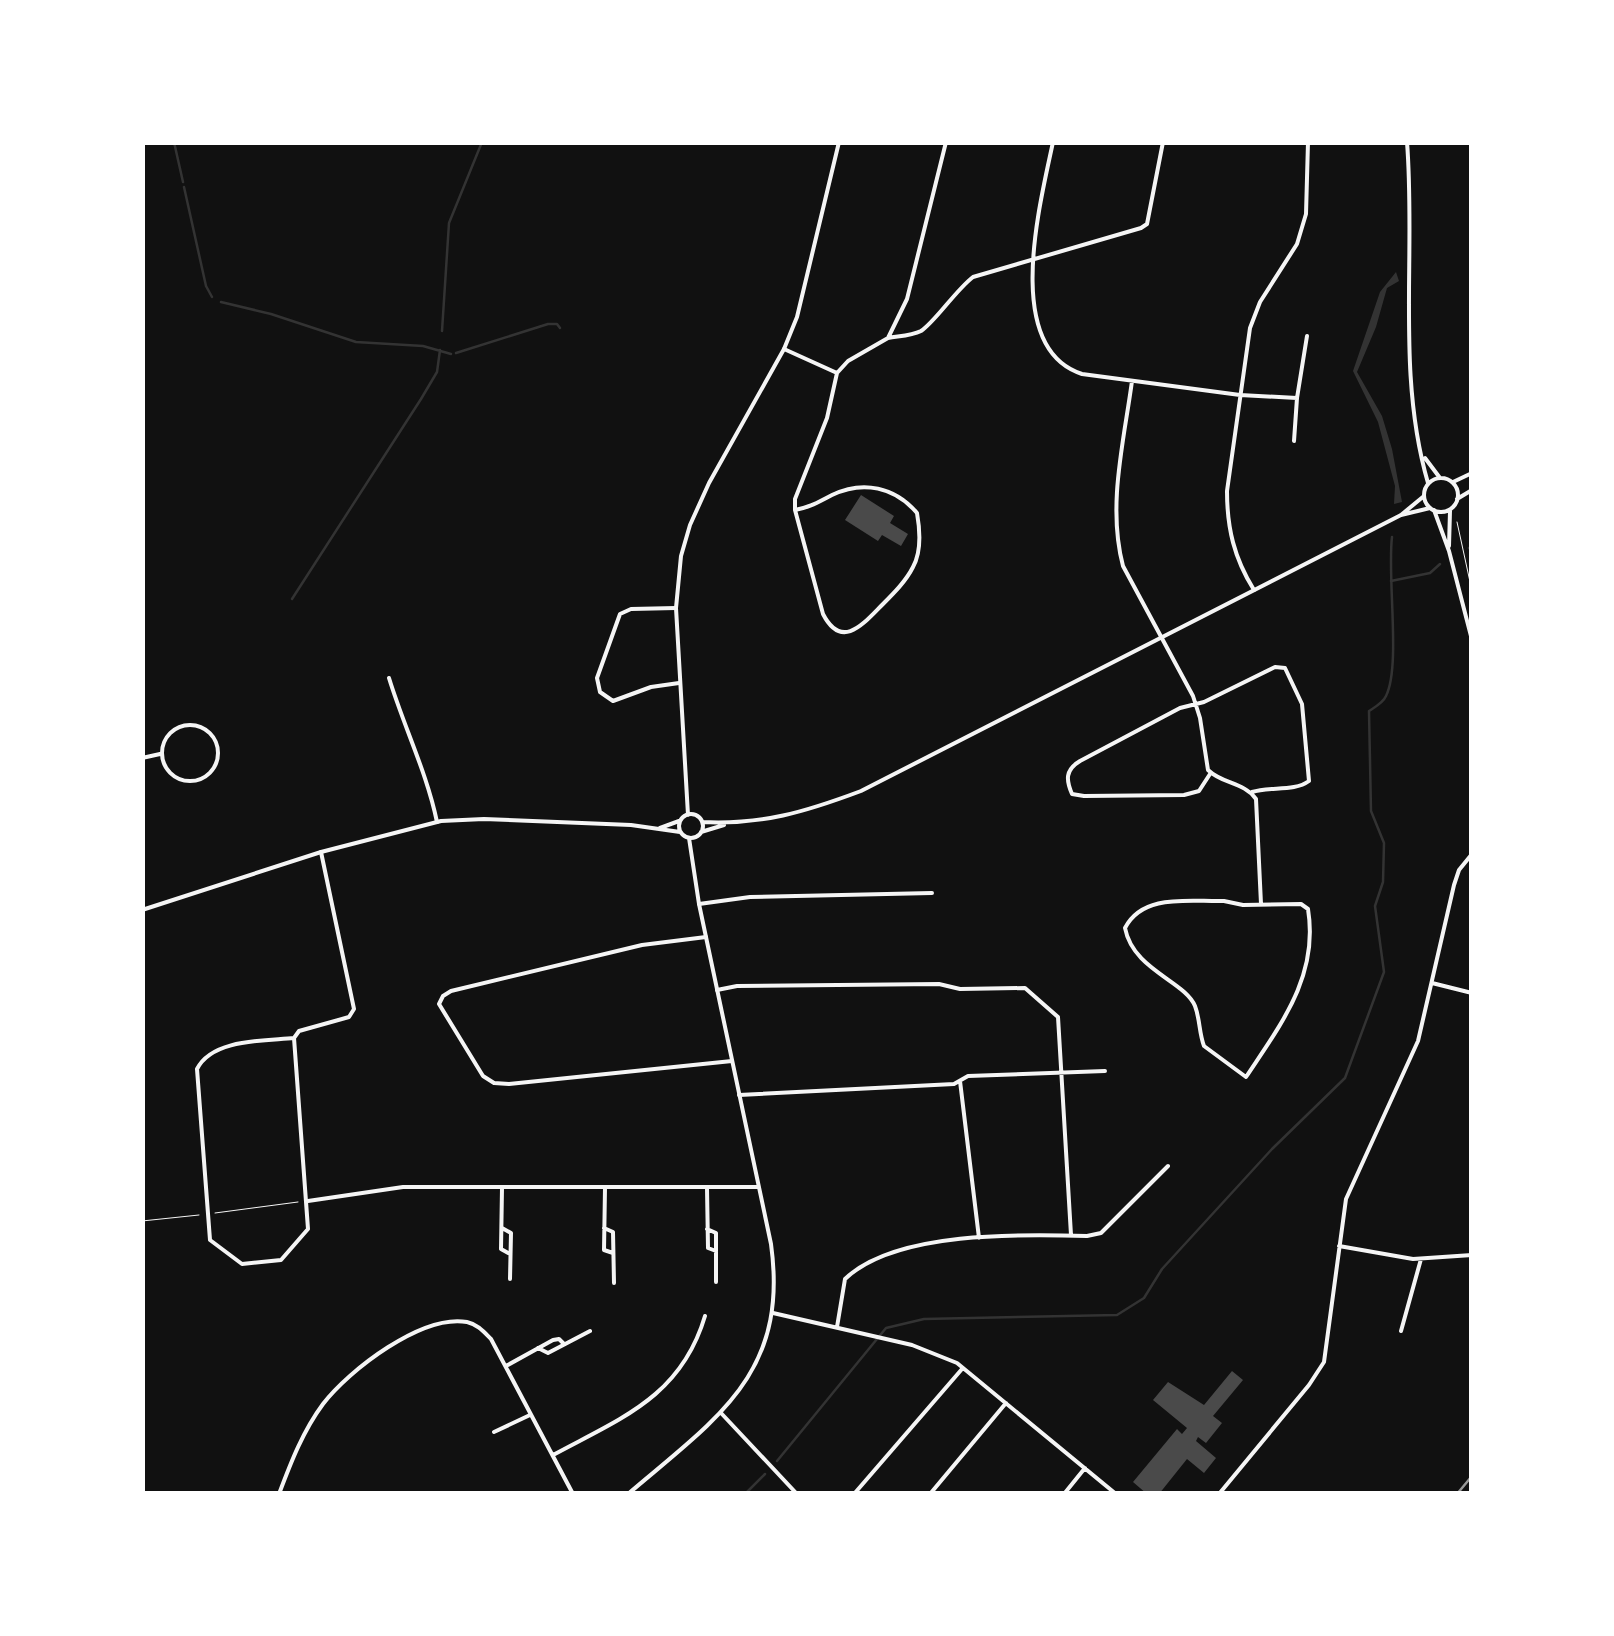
<svg xmlns="http://www.w3.org/2000/svg" width="1614" height="1636" font-family="Rubik,sans-serif">
<style>
.water{fill:#333}
.lines{fill:none;stroke-linecap:round;stroke-linejoin:round}
.stream{stroke:#333;stroke-width:2.5}
.building{fill:#4a4a4a}
.path{stroke:#f5f5f5;stroke-width:1}
.minor{stroke:#f5f5f5;stroke-width:4}
.tertiary{stroke:#f5f5f5;stroke-width:4}
.rail{stroke:#9a9a9a;stroke-width:2.5}
</style>
<rect width="100%" height="100%" fill="#111"/>
<path class="water" d="M 1396,272 L 1399,281 L 1387,288 L 1376,327 L 1357,372 L 1382,416 L 1392,449 L 1402,502 L 1394,504 L 1395,486 L 1378,422 L 1353,371 L 1380,292 Z"/>
<g class="lines">
<path class="stream" d="M 174,142 L 183,182
M 184,187 L 206,286 L 212,297
M 221,302 L 271,314 L 356,342 L 423,346 L 451,354
M 442,331 L 449,223 L 482,142
M 456,353 L 548,324 L 557,324 L 560,328
M 1469,548 L 1472,547
M 1391,581 L 1430,573 L 1440,564
M 292,599 L 421,399 L 437,372 L 440,350
M 777,1461 L 886,1328 L 924,1319 L 1117,1315 L 1144,1298 L 1162,1269 L 1272,1149 L 1345,1078 L 1384,972 L 1375,906 L 1383,882 L 1384,843 L 1371,811 L 1369,711 C 1375,707 1383,703 1386,696 C 1401,666 1387,577 1392,537
M 745,1494 L 765,1474"/>
</g>
<path class="building" d="M 861,495 L 894,516 L 890,523 L 908,534 L 901,546 L 882,535 L 878,541 L 845,520 Z
M 1232,1371 L 1243,1380 L 1213,1416 L 1222,1423 L 1206,1443 L 1198,1437 L 1196,1441 L 1216,1458 L 1204,1473 L 1187,1459 L 1159,1494 L 1147,1494 L 1133,1482 L 1177,1429 L 1182,1434 L 1187,1428 L 1153,1400 L 1168,1382 L 1204,1405 Z"/>
<g class="lines">
<path class="path" d="M 1457,522 L 1472,591
M 215,1213 L 298,1202
M 142,1221 L 199,1215"/>
<path class="minor" d="M 1053,142 C 1040,204 1002,348 1082,374 L 1240,395 L 1297,398 L 1294,441
M 888,338 C 899,336 911,336 921,331 C 935,322 955,291 973,277 L 1141,228 L 1147,224 L 1163,142
M 784,349 L 837,373
M 1132,381 C 1124,441 1107,506 1123,566 L 1193,696 L 1200,718 L 1208,770 C 1222,784 1244,782 1256,799 L 1261,904
M 1297,398 L 1307,336
M 795,510 C 811,507 818,502 832,495 C 863,480 895,487 917,513 C 920,530 922,551 913,567 C 906,581 894,593 883,604 C 864,623 842,651 823,614 L 795,510 L 795,499 L 827,418 L 837,373 L 848,361 L 888,338 L 907,299 L 946,142
M 1254,590 C 1234,558 1227,528 1227,491 L 1250,328 L 1260,302 L 1297,244 L 1306,214 L 1308,142
M 676,608 L 631,609 L 620,614 L 597,678 L 600,692 L 613,701 L 651,687 L 679,683
M 389,678 C 404,727 427,773 437,822
M162 753a28 28 0 1 1 56 0a28 28 0 1 1-56 0Z
M 142,758 L 160,754
M 1210,774 L 1199,791 L 1184,795 L 1084,796 L 1072,794 C 1066,780 1065,770 1080,761 L 1180,708 L 1204,702 L 1275,667 L 1285,668 L 1302,704 L 1309,781 C 1294,792 1270,786 1252,792
M 1224,901 L 1243,905 L 1301,904 L 1308,909 C 1319,976 1281,1024 1246,1077 L 1204,1046 C 1199,1033 1200,1019 1195,1006 C 1185,981 1133,970 1125,928 C 1143,893 1189,902 1224,901 Z
M 699,904 L 750,897 L 932,893
M 706,937 L 642,945 L 451,991 L 443,996 L 439,1004 L 483,1076 L 494,1083 L 509,1084 L 732,1061
M 1432,983 L 1472,993
M 717,990 L 737,986 L 939,984 L 960,989 L 1025,988 L 1058,1017 L 1071,1235
M 294,1038 C 263,1041 212,1039 197,1069 L 210,1240 L 242,1264 L 281,1260 L 308,1229 L 294,1038 L 299,1031 L 349,1017 L 354,1009 L 321,852
M 960,1081 L 979,1238
M 739,1095 L 954,1084 L 968,1076 L 1105,1071
M 502,1188 L 501,1249 L 510,1254
M 605,1188 L 604,1250 L 613,1253
M 707,1188 L 708,1248 L 716,1251
M 308,1201 L 403,1187 L 758,1187
M 502,1228 L 511,1233 L 510,1279
M 604,1228 L 613,1232 L 614,1283
M 707,1229 L 716,1233 L 716,1282
M 1339,1246 L 1413,1259 L 1472,1255
M 773,1313 L 912,1345 L 957,1363 L 1116,1494
M 837,1327 L 845,1279 C 895,1231 1021,1234 1087,1236 L 1101,1233 L 1168,1166
M 1401,1331 L 1421,1259
M 538,1348 L 548,1353 L 590,1331
M 506,1366 L 553,1340 L 559,1339 L 564,1344
M 721,1413 L 797,1494
M 494,1432 L 530,1415
M 553,1455 C 621,1418 681,1397 705,1316
M 279,1494 C 291,1462 303,1431 323,1404 C 349,1370 422,1314 467,1322 C 477,1324 484,1332 491,1339 L 573,1494
M 854,1494 L 962,1369
M 930,1494 L 1006,1403
M 1064,1494 L 1085,1468
M 1219,1494 L 1309,1385 L 1324,1362 L 1346,1199 L 1418,1041 L 1454,885 L 1459,870 L 1472,854"/>
<path class="tertiary" d="M 1407,142 C 1416,256 1396,374 1428,483
M 1425,458 L 1440,478
M1424 495a17 17 0 1 1 34 0a17 17 0 1 1-34 0Z
M 1453,482 L 1472,473
M 1457,499 L 1472,490
M 1434,510 L 1449,551 L 1472,640
M 1401,515 L 1430,508
M 1449,546 L 1450,511
M679 826a12 12 0 1 1 24 0a12 12 0 1 1-24 0Z
M 688,815 L 676,608 L 681,556 L 690,525 L 709,483 L 784,349 L 797,317 L 839,142
M 702,822 C 762,825 805,812 861,791 L 1401,515 L 1424,496
M 660,828 L 679,821
M 701,832 L 724,825
M 142,910 L 321,852 L 441,821 L 484,819 L 631,825 L 680,832
M 628,1494 C 717,1418 789,1374 771,1244 L 699,904 L 689,838"/>
<path class="rail" d="M 1457,1494 L 1472,1476"/>
</g>
<rect width="1614" height="1636" fill="none" stroke="#ffffff" stroke-width="290"/>
</svg>
